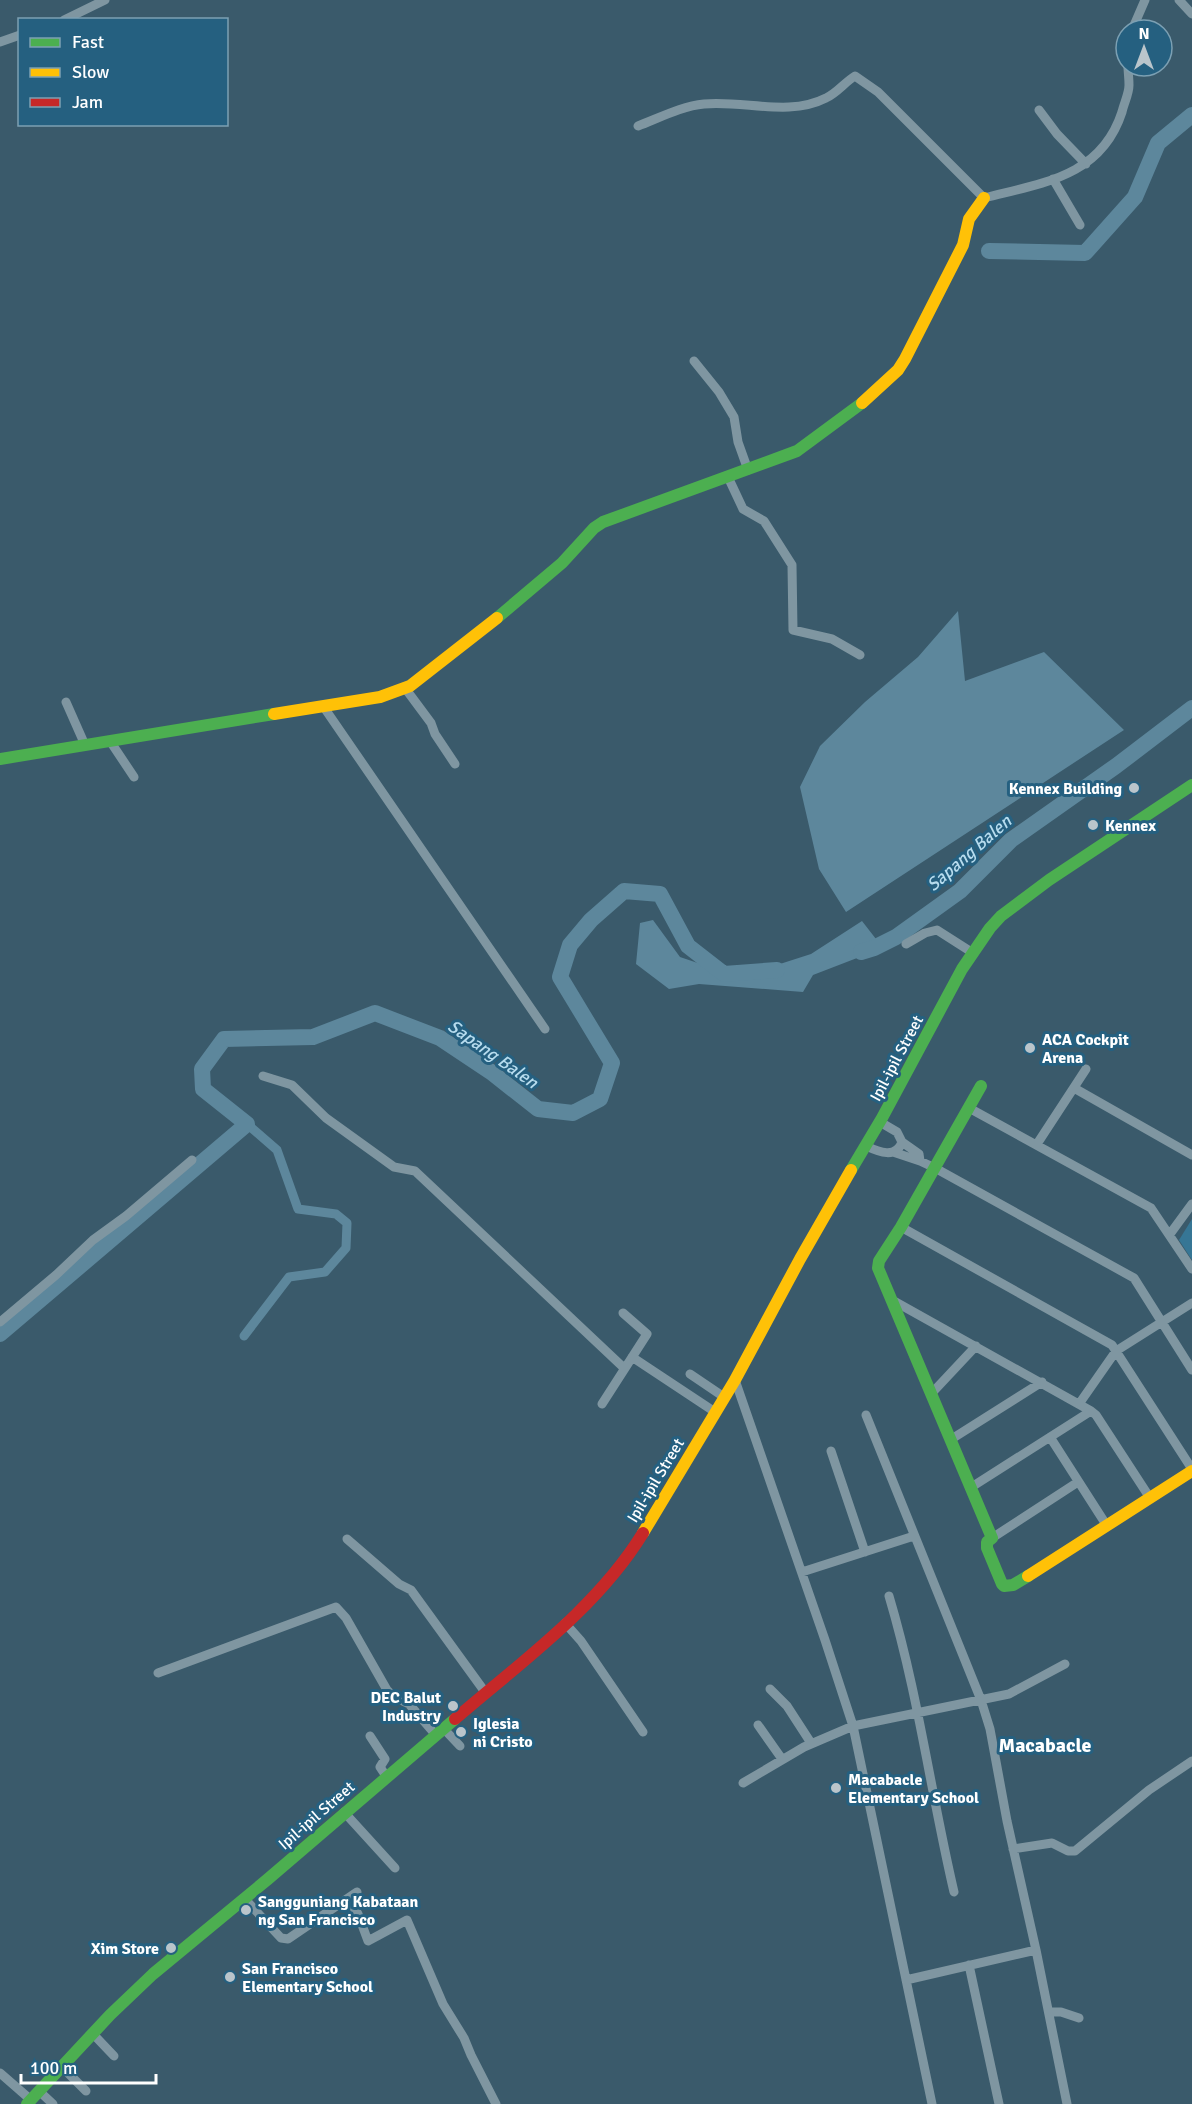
<svg xmlns="http://www.w3.org/2000/svg" width="1192" height="2104" font-family="Signika,sans-serif">
<style>
.green{fill:#367695}
.water{fill:#5d879c}
.lines{fill:none;stroke-linecap:round;stroke-linejoin:round}
.stream{stroke:#5d879c;stroke-width:3}
.canal{stroke:#5d879c;stroke-width:9}
.river{stroke:#5d879c;stroke-width:16}
.street{stroke:#7f96a1;stroke-width:9}
.fast{stroke:#4caf50;stroke-width:12}
.slow{stroke:#ffc107;stroke-width:12}
.jam{stroke:#c62828;stroke-width:12}
.poi-dot{fill:#bac5cb;stroke:#256080;stroke-width:2}
.labels{text-anchor:middle;stroke-width:6;stroke-linejoin:round;paint-order:stroke}
.poi-label{font-size:16px;font-weight:bold;fill:#fff;stroke:#256080;text-anchor:start}
.street-label{font-size:16px;fill:#fff;stroke:#256080}
.water-label{font-size:18px;font-style:italic;fill:#b7dcee;stroke:#256080}
.quarter-label{font-size:20px;font-weight:bold;fill:#fff;stroke:#256080}
</style>
<rect width="100%" height="100%" fill="#3a5a6b"/>
<path class="green" d="M 1192,1219 L 1192,1260 L 1179,1240 Z"/>
<path class="water" d="M 958,611 L 965,681 L 1044,652 L 1124,730 L 846,912 L 819,869 L 800,787 L 820,746 L 865,702 L 918,657 Z
M 653,920 L 680,957 L 739,977 L 811,954 L 862,921 L 883,948 L 813,975 L 803,992 L 699,984 L 669,989 L 636,964 L 640,923 Z"/>
<g class="lines">
<path class="stream" d="M 200,1090 L 203,1089"/>
<path class="canal" d="M 244,1336 L 289,1277 L 325,1272 L 346,1248 L 347,1223 L 336,1214 L 298,1209 L 277,1150 L 247,1124"/>
<path class="river" d="M 989,251 L 1085,253 L 1135,197 L 1158,143 L 1192,115
M 861,952 L 874,948 L 896,937 L 960,891 L 1011,840 L 1116,766 L 1192,708
M 0,1334 L 247,1124 L 203,1089 L 202,1069 L 224,1039 L 313,1037 L 375,1013 L 440,1038 L 491,1072 L 538,1109 L 573,1113 L 600,1099 L 612,1063 L 560,977 L 570,945 L 591,920 L 624,891 L 660,894 L 688,946 L 724,974 L 777,970"/>
<path class="street" d="M 1179,0 L 1192,14
M 64,20 L 105,0
M 1132,30 L 1145,0
M 0,42 L 20,35
M 1039,110 L 1057,134 L 1086,164
M 638,126 C 659,118 682,106 704,104 C 744,100 789,117 826,98 C 837,93 845,82 855,76 L 878,92 L 984,198 C 1042,183 1101,177 1122,112 C 1124,103 1129,94 1129,85 C 1129,78 1128,72 1128,66
M 1053,179 L 1080,225
M 694,361 L 719,392 L 734,417 L 738,442 L 748,470
M 728,477 L 743,509 L 764,521 L 792,565 L 793,630 L 832,639 L 860,655
M 405,688 L 431,723 L 435,734 L 455,764
M 66,702 L 85,745
M 323,706 L 545,1029
M 110,741 L 134,777
M 906,944 L 925,933 L 937,930 L 973,953
M 263,1076 L 292,1085 L 326,1118 L 394,1167 L 415,1171 L 624,1368
M 1074,1088 L 1192,1155
M 969,1108 L 1151,1208 L 1192,1269
M 1037,1144 L 1086,1069
M 866,1146 C 879,1152 896,1159 902,1142 L 897,1132 L 880,1122
M 893,1152 L 920,1161 L 919,1154 L 902,1142
M 920,1161 L 935,1168 L 1134,1278 L 1192,1370
M 901,1227 L 1112,1345 L 1192,1469
M 1170,1234 L 1192,1204
M 892,1300 L 1091,1411 L 1096,1415 L 1150,1498
M 0,1322 L 56,1275 L 93,1240 L 126,1216 L 192,1160
M 632,1357 L 715,1412
M 690,1374 L 724,1397
M 735,1380 L 825,1640 L 853,1726 L 932,2104
M 931,1394 L 976,1346
M 602,1404 L 647,1334 L 623,1313
M 1079,1404 L 1116,1351 L 1192,1303
M 866,1415 L 981,1700 L 990,1729 L 1007,1821 L 1036,1950
M 1050,1437 L 1107,1526
M 950,1440 L 1042,1382
M 831,1451 L 865,1552
M 970,1488 L 1091,1411
M 992,1538 L 1078,1482
M 347,1539 L 399,1584 L 411,1590 L 485,1692
M 802,1572 L 914,1536
M 889,1596 C 918,1693 931,1794 954,1892
M 565,1623 L 581,1641 L 643,1732
M 158,1673 L 336,1607 L 346,1618 L 387,1690 L 394,1697 L 409,1704 L 435,1734
M 770,1689 L 787,1706 L 811,1743
M 758,1725 L 782,1759
M 443,1728 L 460,1746
M 370,1736 L 385,1759 L 380,1767 L 386,1776
M 743,1783 L 804,1747 L 853,1726 L 1009,1694 L 1065,1664
M 344,1812 L 395,1868
M 1013,1849 L 1052,1843 L 1068,1851 L 1075,1851 L 1149,1790 L 1192,1761
M 244,1898 L 281,1938 L 288,1939 L 357,1892
M 348,1898 L 358,1914 L 368,1941 L 407,1920 L 443,2004 L 464,2038 L 471,2055 L 496,2104
M 969,1965 L 999,2104
M 906,1980 L 1036,1950 L 1067,2104
M 1049,2012 L 1061,2012 L 1079,2018
M 93,2034 L 114,2056
M 62,2067 L 86,2091
M 0,2073 L 31,2100
M 39,2091 L 53,2104"/>
<path class="fast" d="M 497,618 L 562,563 L 594,528 L 603,522 L 797,451 L 862,403
M 0,759 L 274,714
M 981,1086 L 901,1227 L 879,1261 L 878,1268 L 992,1538 L 987,1542 L 987,1548 L 1002,1584 L 1004,1586 L 1013,1585 L 1028,1576
M 851,1170 L 882,1118 L 962,969 L 990,928 L 1001,916 L 1049,880 L 1192,785
M 27,2104 L 110,2015 L 153,1974 L 268,1879 L 455,1719"/>
<path class="slow" d="M 862,403 L 898,370 L 905,359 L 963,245 L 969,219 L 984,198
M 274,714 L 380,697 L 410,686 L 497,618
M 643,1533 L 735,1380 L 800,1259 L 851,1170
M 1028,1576 L 1192,1471"/>
<path class="jam" d="M 455,1719 C 521,1662 597,1608 643,1533"/>
</g>
<g class="poi-dot">
<circle cx="1134" cy="788" r="6"/>
<circle cx="1093" cy="825" r="6"/>
<circle cx="1030" cy="1048" r="6"/>
<circle cx="453" cy="1706" r="6"/>
<circle cx="461" cy="1732" r="6"/>
<circle cx="836" cy="1788" r="6"/>
<circle cx="246" cy="1910" r="6"/>
<circle cx="171" cy="1948" r="6"/>
<circle cx="230" cy="1977" r="6"/>
</g>
<g class="labels">
<g class="poi-label">
<text x="1122" y="794" text-anchor="end">Kennex Building</text>
<text x="1105" y="831">Kennex</text>
<text x="1042" y="1045">ACA Cockpit<tspan x="1042" dy="18">Arena</tspan></text>
<text x="441" y="1703" text-anchor="end">DEC Balut<tspan x="441" dy="18">Industry</tspan></text>
<text x="473" y="1729">Iglesia<tspan x="473" dy="18">ni Cristo</tspan></text>
<text x="848" y="1785">Macabacle<tspan x="848" dy="18">Elementary School</tspan></text>
<text x="258" y="1907">Sangguniang Kabataan<tspan x="258" dy="18">ng San Francisco</tspan></text>
<text x="159" y="1954" text-anchor="end">Xim Store</text>
<text x="242" y="1974">San Francisco<tspan x="242" dy="18">Elementary School</tspan></text>
</g>
<g class="street-label">
<text transform="translate(896 1058) rotate(-62)" y="6">Ipil-ipil Street</text>
<text transform="translate(655 1480) rotate(-59)" y="6">Ipil-ipil Street</text>
<text transform="translate(316 1815) rotate(-41)" y="6">Ipil-ipil Street</text>
</g>
<g class="water-label">
<text transform="translate(969 853) rotate(-41)" y="6">Sapang Balen</text>
<text transform="translate(493 1054) rotate(35)" y="6">Sapang Balen</text>
</g>
<g class="quarter-label">
<text x="1045" y="1752">Macabacle</text>
</g>
</g>
<rect x="18" y="18" width="210" height="108" fill="#256080" stroke="#7ca0b3" stroke-width="1.5"/>
<rect x="30" y="38" width="30" height="9" fill="#4caf50" stroke="#7ca0b3" stroke-width="1.5"/>
<text x="72" y="48" font-size="18" fill="#ffffff">Fast</text>
<rect x="30" y="68" width="30" height="9" fill="#ffc107" stroke="#7ca0b3" stroke-width="1.5"/>
<text x="72" y="78" font-size="18" fill="#ffffff">Slow</text>
<rect x="30" y="98" width="30" height="9" fill="#c62828" stroke="#7ca0b3" stroke-width="1.5"/>
<text x="72" y="108" font-size="18" fill="#ffffff">Jam</text>
<g transform="translate(1144 48)"><circle r="28" fill="#256080" stroke="#7ca0b3" stroke-width="1.5"/>
<path d="M0-4.5L10 22L0 15L-10 22Z" fill="#bac5cb"/>
<text y="-9" font-size="16" font-weight="bold" text-anchor="middle" fill="#ffffff">N</text>
</g>
<path d="M21 2074v9h135v-9" fill="none" stroke="#ffffff" stroke-width="3"/>
<text x="30" y="2074" font-size="18" fill="#ffffff" stroke="#256080" stroke-width="4.5" paint-order="stroke">100 m</text>
</svg>
